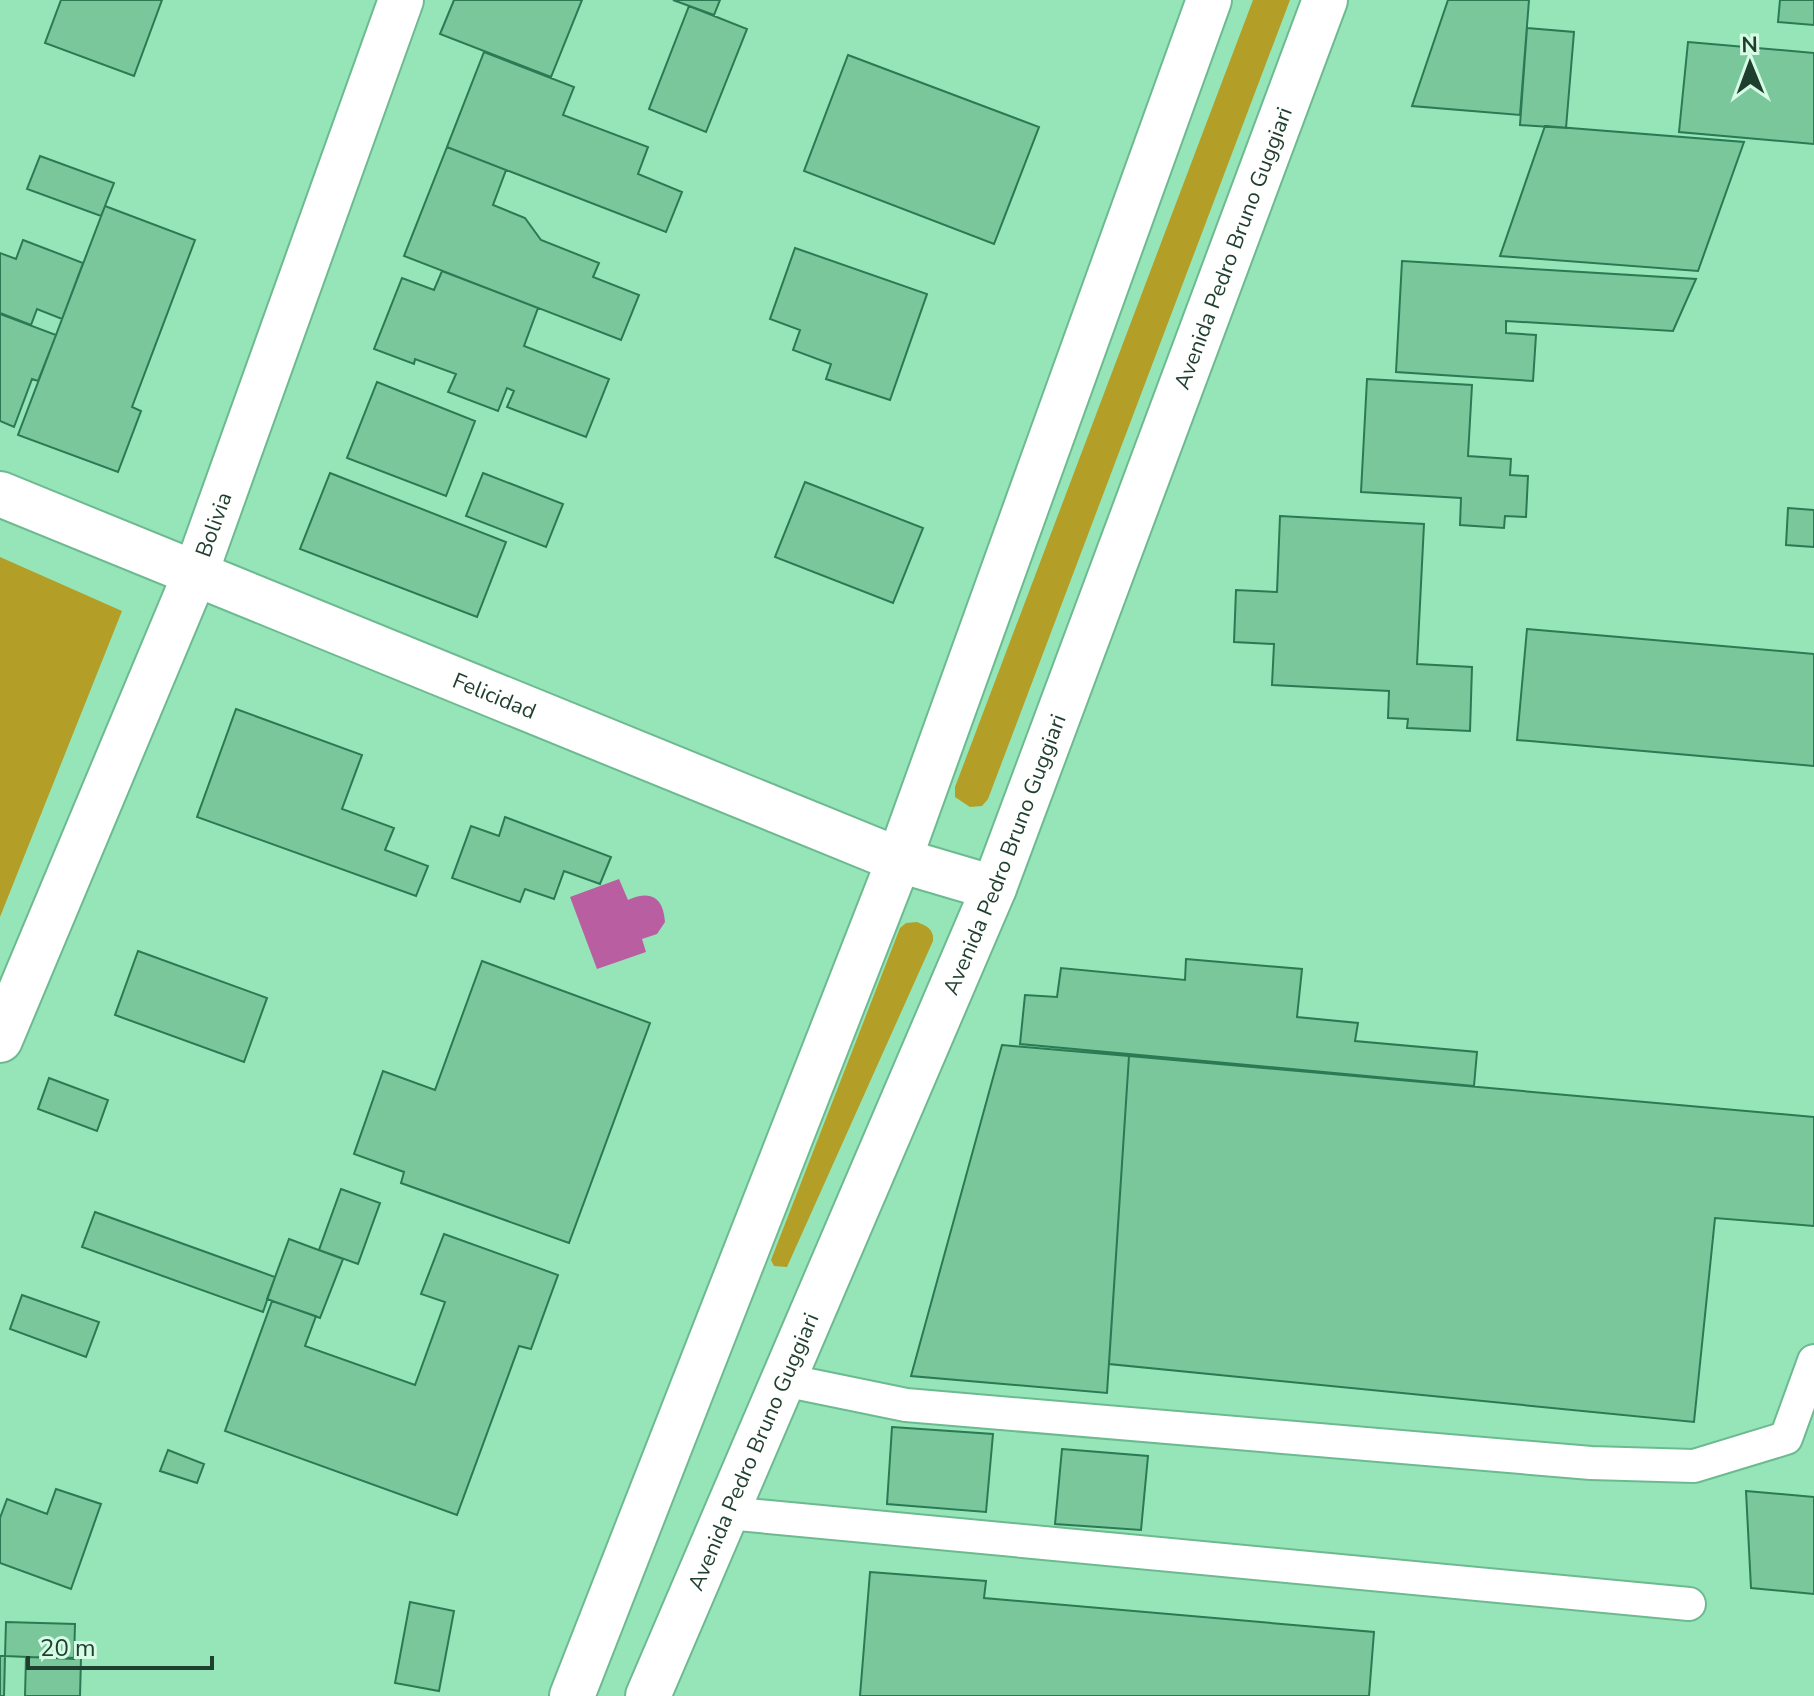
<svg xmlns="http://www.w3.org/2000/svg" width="1814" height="1696" font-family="'Nunito Sans',sans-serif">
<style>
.green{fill:#b39e27}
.water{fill:#b95ea1}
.building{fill:#7ac79c;stroke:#2a7a53;stroke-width:2}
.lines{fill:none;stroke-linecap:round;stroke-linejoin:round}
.lane-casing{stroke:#6dba90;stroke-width:36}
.street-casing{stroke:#6dba90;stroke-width:48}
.primary-casing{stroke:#6dba90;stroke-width:48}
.lane{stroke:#fff;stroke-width:32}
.street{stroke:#fff;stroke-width:44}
.primary{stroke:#fff;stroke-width:44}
.labels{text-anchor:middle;stroke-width:6;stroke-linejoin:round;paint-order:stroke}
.street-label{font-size:22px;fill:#1f3f2e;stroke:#d6fce5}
</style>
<rect width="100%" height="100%" fill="#96e5b8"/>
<path class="green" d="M 1253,0 L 1290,0 L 988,799 L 982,806 L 970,807 L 955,797 L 955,787 Z
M 0,557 L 122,611 L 0,917 Z
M 917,922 C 927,926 934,929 933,941 L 787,1267 L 774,1266 L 771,1260 L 900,928 L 906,923 Z"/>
<path class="water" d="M 619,879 L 628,900 C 651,890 663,897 665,922 L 657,934 L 642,939 L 646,952 L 597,969 L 570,897 Z"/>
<path class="building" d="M 61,0 L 162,0 L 134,76 L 45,43 Z
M 454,0 L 582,0 L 551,77 L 440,34 Z
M 673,0 L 720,0 L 714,15 Z
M 1448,0 L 1529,0 L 1520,115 L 1412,106 Z
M 1780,0 L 1814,0 L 1814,25 L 1778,22 Z
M 689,6 L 747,29 L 706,132 L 649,109 Z
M 1527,28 L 1574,32 L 1566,128 L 1520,125 Z
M 1688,42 L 1814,53 L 1814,144 L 1679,132 Z
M 484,52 L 574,87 L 563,115 L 648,147 L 638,174 L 682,192 L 666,232 L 447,147 Z
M 848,55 L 1039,127 L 994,244 L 804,171 Z
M 1545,126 L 1744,142 L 1698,271 L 1500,256 Z
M 447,147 L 506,170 L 493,205 L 525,218 L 541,240 L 599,263 L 593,277 L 639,295 L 621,340 L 404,256 Z
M 40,156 L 114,183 L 101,216 L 27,189 Z
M 105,206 L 195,240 L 132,407 L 141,411 L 118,472 L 18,435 Z
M 23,240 L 83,263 L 62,319 L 37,309 L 31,325 L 0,313 L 0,253 L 16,259 Z
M 795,248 L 927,294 L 890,400 L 826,379 L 831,364 L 793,350 L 800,330 L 770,319 Z
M 1402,261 L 1696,279 L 1673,331 L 1506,321 L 1506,333 L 1536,335 L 1533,381 L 1396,372 Z
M 442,271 L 538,308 L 524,346 L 609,379 L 586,437 L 507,407 L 514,391 L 507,388 L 498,411 L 448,392 L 456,374 L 415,359 L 414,364 L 374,349 L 402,278 L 434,290 Z
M 0,314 L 56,335 L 38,381 L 32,379 L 14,427 L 0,421 Z
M 1367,379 L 1472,385 L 1468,456 L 1511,459 L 1510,475 L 1528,476 L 1526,517 L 1505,516 L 1504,528 L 1460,525 L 1461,498 L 1361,492 Z
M 377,382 L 475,421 L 446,496 L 347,458 Z
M 330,473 L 506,542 L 477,617 L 300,549 Z
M 483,473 L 563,504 L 546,547 L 466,516 Z
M 805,482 L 923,528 L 893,603 L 775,557 Z
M 1788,508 L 1814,510 L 1814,547 L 1786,545 Z
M 1280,516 L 1424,524 L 1417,664 L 1472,667 L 1470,731 L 1407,728 L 1408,719 L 1388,718 L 1389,691 L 1272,685 L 1274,644 L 1234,642 L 1236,590 L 1277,592 Z
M 1527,629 L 1814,654 L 1814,766 L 1517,740 Z
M 236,709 L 362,755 L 342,809 L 394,828 L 385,850 L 428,866 L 416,896 L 197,817 Z
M 505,817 L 611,857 L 600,884 L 564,871 L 554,899 L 525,889 L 520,902 L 452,878 L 471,826 L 499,836 Z
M 138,951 L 267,998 L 244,1062 L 115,1015 Z
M 1186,959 L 1302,969 L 1297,1017 L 1358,1023 L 1355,1041 L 1477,1052 L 1474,1086 L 1020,1044 L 1025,995 L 1057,997 L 1061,968 L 1185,980 Z
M 482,961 L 650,1023 L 569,1243 L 401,1183 L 404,1172 L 354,1154 L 383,1071 L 435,1090 Z
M 1002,1045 L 1129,1056 L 1107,1393 L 911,1376 Z
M 1129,1056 L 1814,1117 L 1814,1226 L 1715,1218 L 1694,1422 L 1109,1364 Z
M 49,1078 L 108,1100 L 97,1131 L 38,1109 Z
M 341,1189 L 380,1203 L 358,1264 L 319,1250 Z
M 95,1212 L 275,1277 L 263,1312 L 82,1247 Z
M 444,1234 L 558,1275 L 531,1349 L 519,1346 L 457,1515 L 225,1431 L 272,1301 L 316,1316 L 305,1346 L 415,1385 L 445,1302 L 421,1294 Z
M 289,1239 L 343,1259 L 320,1318 L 267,1299 Z
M 22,1295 L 99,1322 L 86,1357 L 10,1329 Z
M 892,1427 L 993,1434 L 986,1512 L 887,1504 Z
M 1062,1449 L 1148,1456 L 1141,1530 L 1055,1524 Z
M 168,1450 L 204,1464 L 197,1483 L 160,1471 Z
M 56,1489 L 101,1504 L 71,1589 L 0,1563 L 0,1518 L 7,1499 L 47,1514 Z
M 1746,1491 L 1814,1497 L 1814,1594 L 1751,1588 Z
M 870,1572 L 986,1581 L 984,1598 L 1374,1632 L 1369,1696 L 860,1696 Z
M 410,1602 L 454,1611 L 439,1691 L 395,1683 Z
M 6,1622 L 75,1624 L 74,1659 L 5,1656 Z
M 0,1656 L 5,1656 L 4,1696 L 0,1696 Z
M 26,1657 L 81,1658 L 80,1696 L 25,1696 Z"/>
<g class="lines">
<defs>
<path id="lane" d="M 784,1380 L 906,1405 L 1591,1463 L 1694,1466 L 1786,1438 L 1814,1361
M 727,1513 L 1689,1604"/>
<g id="street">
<path id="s1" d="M 0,494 L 899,860 L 994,888"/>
<path id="s2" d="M 0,1040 L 196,572 L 401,0"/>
</g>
<g id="primary">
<path d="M 572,1696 L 899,860 L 1209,0"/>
<path id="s3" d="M 648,1696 L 994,888 L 1325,0"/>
</g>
</defs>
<use href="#lane" class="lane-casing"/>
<use href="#street" class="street-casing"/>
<use href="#primary" class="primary-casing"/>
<use href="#lane" class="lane"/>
<use href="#street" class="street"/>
<use href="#primary" class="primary"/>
</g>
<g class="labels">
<g class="street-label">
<text dy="8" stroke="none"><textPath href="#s3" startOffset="1562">Avenida Pedro Bruno Guggiari</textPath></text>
<text dy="8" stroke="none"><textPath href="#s2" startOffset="558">Bolivia</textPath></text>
<text dy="8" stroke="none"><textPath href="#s1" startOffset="534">Felicidad</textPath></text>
<text dy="8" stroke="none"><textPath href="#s3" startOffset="914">Avenida Pedro Bruno Guggiari</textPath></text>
<text dy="8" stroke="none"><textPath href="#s3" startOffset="266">Avenida Pedro Bruno Guggiari</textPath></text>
</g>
</g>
<g transform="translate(1750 64) rotate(359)" stroke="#d6fce5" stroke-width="6" paint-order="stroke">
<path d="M0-6L14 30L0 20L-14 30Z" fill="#1f3f2e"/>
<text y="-12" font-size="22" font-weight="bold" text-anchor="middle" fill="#1f3f2e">N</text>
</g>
<path d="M28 1656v12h184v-12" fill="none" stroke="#1f3f2e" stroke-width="4"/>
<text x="40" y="1656" font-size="24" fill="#1f3f2e" stroke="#d6fce5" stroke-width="6" paint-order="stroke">20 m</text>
</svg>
